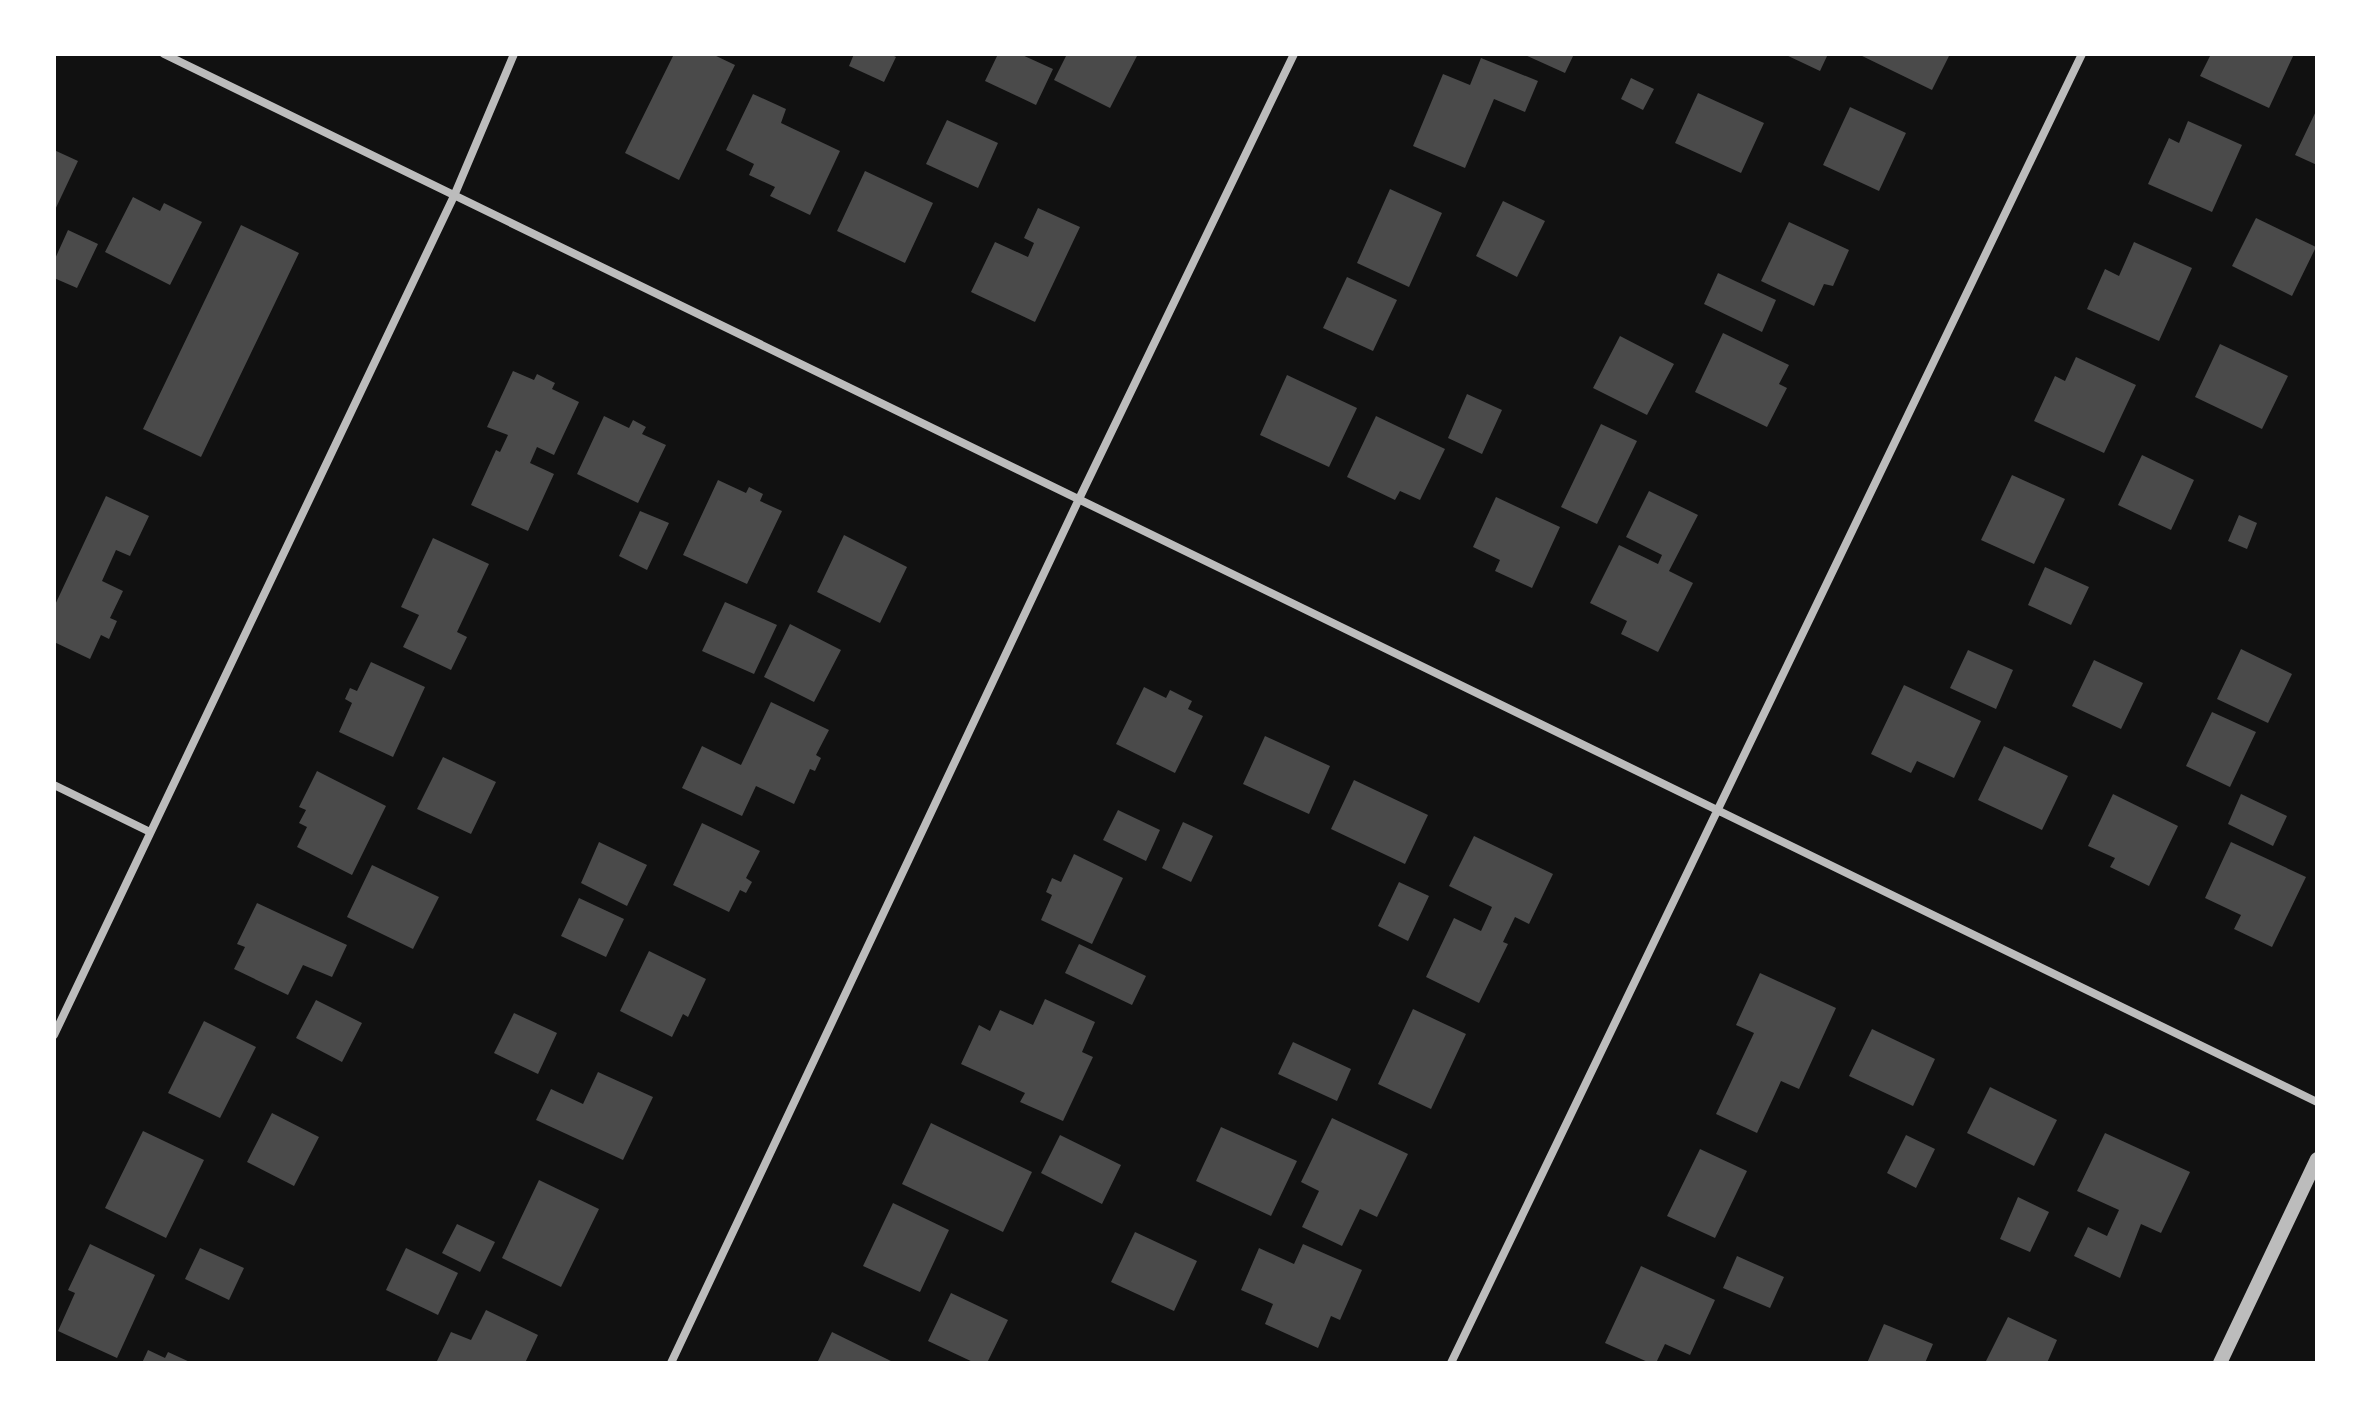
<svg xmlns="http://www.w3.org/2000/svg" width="2371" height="1417" font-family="'Noto Sans',sans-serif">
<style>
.building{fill:#4a4a4a}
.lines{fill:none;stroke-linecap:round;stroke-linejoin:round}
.minor{stroke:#bcbcbc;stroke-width:8}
.tertiary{stroke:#bcbcbc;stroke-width:14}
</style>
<rect width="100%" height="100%" fill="#111"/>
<path class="building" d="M 674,54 L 712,54 L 735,65 L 679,180 L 625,153 Z
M 854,54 L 890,54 L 896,57 L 884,82 L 849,66 Z
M 998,54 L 1020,54 L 1053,69 L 1036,105 L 985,81 Z
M 1067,54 L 1138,54 L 1110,108 L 1054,80 Z
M 1523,54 L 1574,54 L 1565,73 Z
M 1784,54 L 1828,54 L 1820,71 Z
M 1858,54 L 1950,54 L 1932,90 Z
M 2211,54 L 2294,54 L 2269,108 L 2200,76 Z
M 1481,58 L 1538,81 L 1525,112 L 1494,99 L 1465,168 L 1413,146 L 1443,74 L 1470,85 Z
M 1631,78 L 1654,89 L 1643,110 L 1621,99 Z
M 1698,93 L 1764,123 L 1741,173 L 1675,143 Z
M 753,94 L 786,109 L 781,123 L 840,151 L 810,215 L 770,196 L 775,187 L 749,175 L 754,164 L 726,150 Z
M 1850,107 L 1906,133 L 1879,191 L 1823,165 Z
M 2317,109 L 2317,165 L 2295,155 Z
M 947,120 L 998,143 L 978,188 L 926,164 Z
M 2188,121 L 2242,145 L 2212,212 L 2148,184 L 2169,138 L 2179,143 Z
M 54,150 L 78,161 L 54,212 Z
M 865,171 L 933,203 L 905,263 L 837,231 Z
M 1390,189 L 1442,213 L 1409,287 L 1357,263 Z
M 133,197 L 160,211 L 164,203 L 202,222 L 170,285 L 105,252 Z
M 1503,201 L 1545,221 L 1517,277 L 1476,256 Z
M 1038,208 L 1080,227 L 1035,322 L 971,292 L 995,242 L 1028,257 L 1034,243 L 1024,238 Z
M 2256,218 L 2316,247 L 2292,296 L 2232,266 Z
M 1789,222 L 1849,250 L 1833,286 L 1824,284 L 1814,306 L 1761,281 Z
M 241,225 L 299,253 L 201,457 L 143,429 Z
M 68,230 L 98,244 L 77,288 L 54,278 L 54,261 Z
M 2134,242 L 2192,268 L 2159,341 L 2087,309 L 2105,269 L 2119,276 Z
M 1718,273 L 1776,300 L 1762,332 L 1704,304 Z
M 1347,277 L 1397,300 L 1373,351 L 1323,328 Z
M 1723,333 L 1789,365 L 1779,384 L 1787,388 L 1767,427 L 1695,392 Z
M 1620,336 L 1674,364 L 1647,415 L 1593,388 Z
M 2220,344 L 2288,376 L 2262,429 L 2195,397 Z
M 2076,357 L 2136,385 L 2104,453 L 2034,421 L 2055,376 L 2065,381 Z
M 513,371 L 534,380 L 537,374 L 555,383 L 552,389 L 579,402 L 554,455 L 537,447 L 530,463 L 554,474 L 528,531 L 471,505 L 496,450 L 500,452 L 508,435 L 487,427 Z
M 1287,375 L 1357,408 L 1329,467 L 1260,435 Z
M 1467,394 L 1502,410 L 1482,454 L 1448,438 Z
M 604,416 L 629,428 L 633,420 L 646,427 L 642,434 L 666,445 L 638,503 L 577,474 Z
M 1376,416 L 1445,449 L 1420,500 L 1400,491 L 1395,500 L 1347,477 Z
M 1601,424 L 1637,441 L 1597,524 L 1561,507 Z
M 2142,455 L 2194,480 L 2171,530 L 2118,505 Z
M 2012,475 L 2065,499 L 2034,564 L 1981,540 Z
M 718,480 L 746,493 L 749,487 L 763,494 L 760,501 L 782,511 L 747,584 L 683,555 Z
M 1649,491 L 1698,515 L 1669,571 L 1693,583 L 1658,652 L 1621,634 L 1627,621 L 1590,603 L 1619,545 L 1658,564 L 1662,555 L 1626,537 Z
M 106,496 L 149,516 L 130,556 L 116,550 L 102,581 L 123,591 L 110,618 L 117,621 L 109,639 L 101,635 L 90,659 L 54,642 L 54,607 Z
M 1496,497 L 1560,527 L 1532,588 L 1495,571 L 1500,560 L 1473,547 Z
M 640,511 L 669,523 L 647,570 L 619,556 Z
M 2239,515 L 2257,523 L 2247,549 L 2228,541 Z
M 844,535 L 907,567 L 880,623 L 817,592 Z
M 433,538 L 489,564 L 457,632 L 467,637 L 451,670 L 403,647 L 419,615 L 401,607 Z
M 2045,567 L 2089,587 L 2071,625 L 2028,605 Z
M 725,602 L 777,625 L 754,674 L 702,651 Z
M 790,624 L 841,650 L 814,702 L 764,677 Z
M 2241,649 L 2292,674 L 2268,723 L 2217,699 Z
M 1968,650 L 2013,670 L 1996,709 L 1950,688 Z
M 2094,660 L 2143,683 L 2121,729 L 2072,706 Z
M 371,662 L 425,687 L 393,757 L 339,732 L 352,703 L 345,699 L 350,688 L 357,691 Z
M 1904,685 L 1981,721 L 1954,778 L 1917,761 L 1911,773 L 1871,754 Z
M 1144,687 L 1166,698 L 1170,690 L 1192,701 L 1188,709 L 1203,716 L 1175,773 L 1116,744 Z
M 771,702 L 829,730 L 816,755 L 821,758 L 815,771 L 810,769 L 794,804 L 756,786 L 742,816 L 682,788 L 702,746 L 741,765 Z
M 2212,712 L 2256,732 L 2230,787 L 2186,766 Z
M 1265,736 L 1330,766 L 1309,814 L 1243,784 Z
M 2004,746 L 2068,776 L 2042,830 L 1978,800 Z
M 443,757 L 496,782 L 471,834 L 417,809 Z
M 317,771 L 386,806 L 352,875 L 297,847 L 307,827 L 299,823 L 306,810 L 299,807 Z
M 1354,780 L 1428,815 L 1405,864 L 1331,829 Z
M 2113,794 L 2178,826 L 2149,886 L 2110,867 L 2115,858 L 2088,846 Z
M 2241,794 L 2287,816 L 2273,846 L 2228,824 Z
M 1118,810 L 1160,830 L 1146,861 L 1103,840 Z
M 1183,822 L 1213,836 L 1191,882 L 1162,868 Z
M 702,823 L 760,851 L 746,878 L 752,882 L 746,893 L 740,890 L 729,912 L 673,885 Z
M 1474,836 L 1553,874 L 1529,924 L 1515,917 L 1503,942 L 1508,944 L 1479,1003 L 1426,977 L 1454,918 L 1481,931 L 1492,907 L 1449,886 Z
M 599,842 L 647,865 L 627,906 L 581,883 Z
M 2231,842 L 2306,877 L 2272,947 L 2234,929 L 2241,915 L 2205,898 Z
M 1074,854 L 1123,878 L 1092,944 L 1041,920 L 1052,895 L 1046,892 L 1052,878 L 1061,882 Z
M 372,865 L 439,897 L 413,949 L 347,917 Z
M 1399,882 L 1429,896 L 1408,941 L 1378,926 Z
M 579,898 L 624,919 L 606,957 L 561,936 Z
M 257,903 L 347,945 L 332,977 L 303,965 L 288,995 L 234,969 L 245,947 L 237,944 Z
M 1079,944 L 1146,976 L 1132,1005 L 1065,973 Z
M 649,951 L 706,979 L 688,1017 L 683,1014 L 672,1037 L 620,1011 Z
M 1760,973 L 1836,1008 L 1799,1089 L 1781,1081 L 1757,1133 L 1716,1114 L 1754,1033 L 1736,1025 Z
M 1045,999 L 1095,1022 L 1082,1052 L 1093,1057 L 1063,1121 L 1020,1102 L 1025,1093 L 961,1064 L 979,1025 L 990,1031 L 1000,1010 L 1033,1025 Z
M 316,1000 L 362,1023 L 342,1062 L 296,1038 Z
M 1413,1009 L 1466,1034 L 1431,1109 L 1378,1084 Z
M 514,1013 L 557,1033 L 538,1074 L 494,1053 Z
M 204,1021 L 256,1047 L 220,1118 L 168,1093 Z
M 1872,1029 L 1935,1059 L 1913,1106 L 1849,1076 Z
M 1293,1042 L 1351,1069 L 1337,1101 L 1278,1074 Z
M 598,1072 L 653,1097 L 623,1160 L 536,1120 L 551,1089 L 583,1104 Z
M 1990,1087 L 2057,1120 L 2034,1166 L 1967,1133 Z
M 272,1113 L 319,1137 L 294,1186 L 247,1162 Z
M 1332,1118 L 1408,1154 L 1377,1217 L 1360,1209 L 1342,1246 L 1302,1227 L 1319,1191 L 1301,1182 Z
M 931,1123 L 1032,1172 L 1003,1232 L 902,1184 Z
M 1221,1127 L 1297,1161 L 1271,1216 L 1196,1181 Z
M 143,1131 L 204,1160 L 166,1238 L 105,1208 Z
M 2105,1133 L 2190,1172 L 2161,1233 L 2141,1224 L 2120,1278 L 2074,1256 L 2088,1227 L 2107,1236 L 2119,1210 L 2077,1191 Z
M 1060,1135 L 1121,1165 L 1102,1204 L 1041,1173 Z
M 1906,1135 L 1935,1149 L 1916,1188 L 1887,1173 Z
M 1700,1149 L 1747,1171 L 1715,1238 L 1667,1216 Z
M 539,1180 L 599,1209 L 561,1287 L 502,1258 Z
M 2018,1197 L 2049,1212 L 2030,1252 L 2000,1239 Z
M 893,1203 L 949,1230 L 920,1292 L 863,1266 Z
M 457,1224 L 495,1242 L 480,1272 L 442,1253 Z
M 1135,1232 L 1197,1261 L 1174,1311 L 1111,1282 Z
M 90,1244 L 155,1275 L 117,1358 L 58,1331 L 75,1293 L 68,1290 Z
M 1303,1244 L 1362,1270 L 1340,1320 L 1331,1316 L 1318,1348 L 1265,1324 L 1273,1304 L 1241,1290 L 1259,1248 L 1294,1264 Z
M 200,1248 L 244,1268 L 229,1300 L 185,1279 Z
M 406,1248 L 458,1273 L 438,1315 L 386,1290 Z
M 1737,1256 L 1784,1277 L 1770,1308 L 1723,1288 Z
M 1641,1266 L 1715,1300 L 1690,1355 L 1665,1344 L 1656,1363 L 1650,1363 L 1605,1343 Z
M 951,1293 L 1008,1320 L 987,1363 L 975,1363 L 928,1341 Z
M 486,1310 L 538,1335 L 525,1363 L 436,1363 L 451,1332 L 471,1340 Z
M 2008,1317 L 2057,1340 L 2047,1363 L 1985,1363 Z
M 1884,1324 L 1933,1344 L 1925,1363 L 1867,1363 Z
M 832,1332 L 895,1363 L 817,1363 Z
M 148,1350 L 165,1358 L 168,1352 L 192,1363 L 142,1363 Z"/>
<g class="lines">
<path class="minor" d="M 164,54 L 2317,1102
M 54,785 L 150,832
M 54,1035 L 454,196 L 514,54
M 671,1363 L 1079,499 L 1294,54
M 1451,1363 L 2082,54"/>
<path class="tertiary" d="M 2220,1363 L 2317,1159"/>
</g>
<rect width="2371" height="1417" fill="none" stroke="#ffffff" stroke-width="112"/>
</svg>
